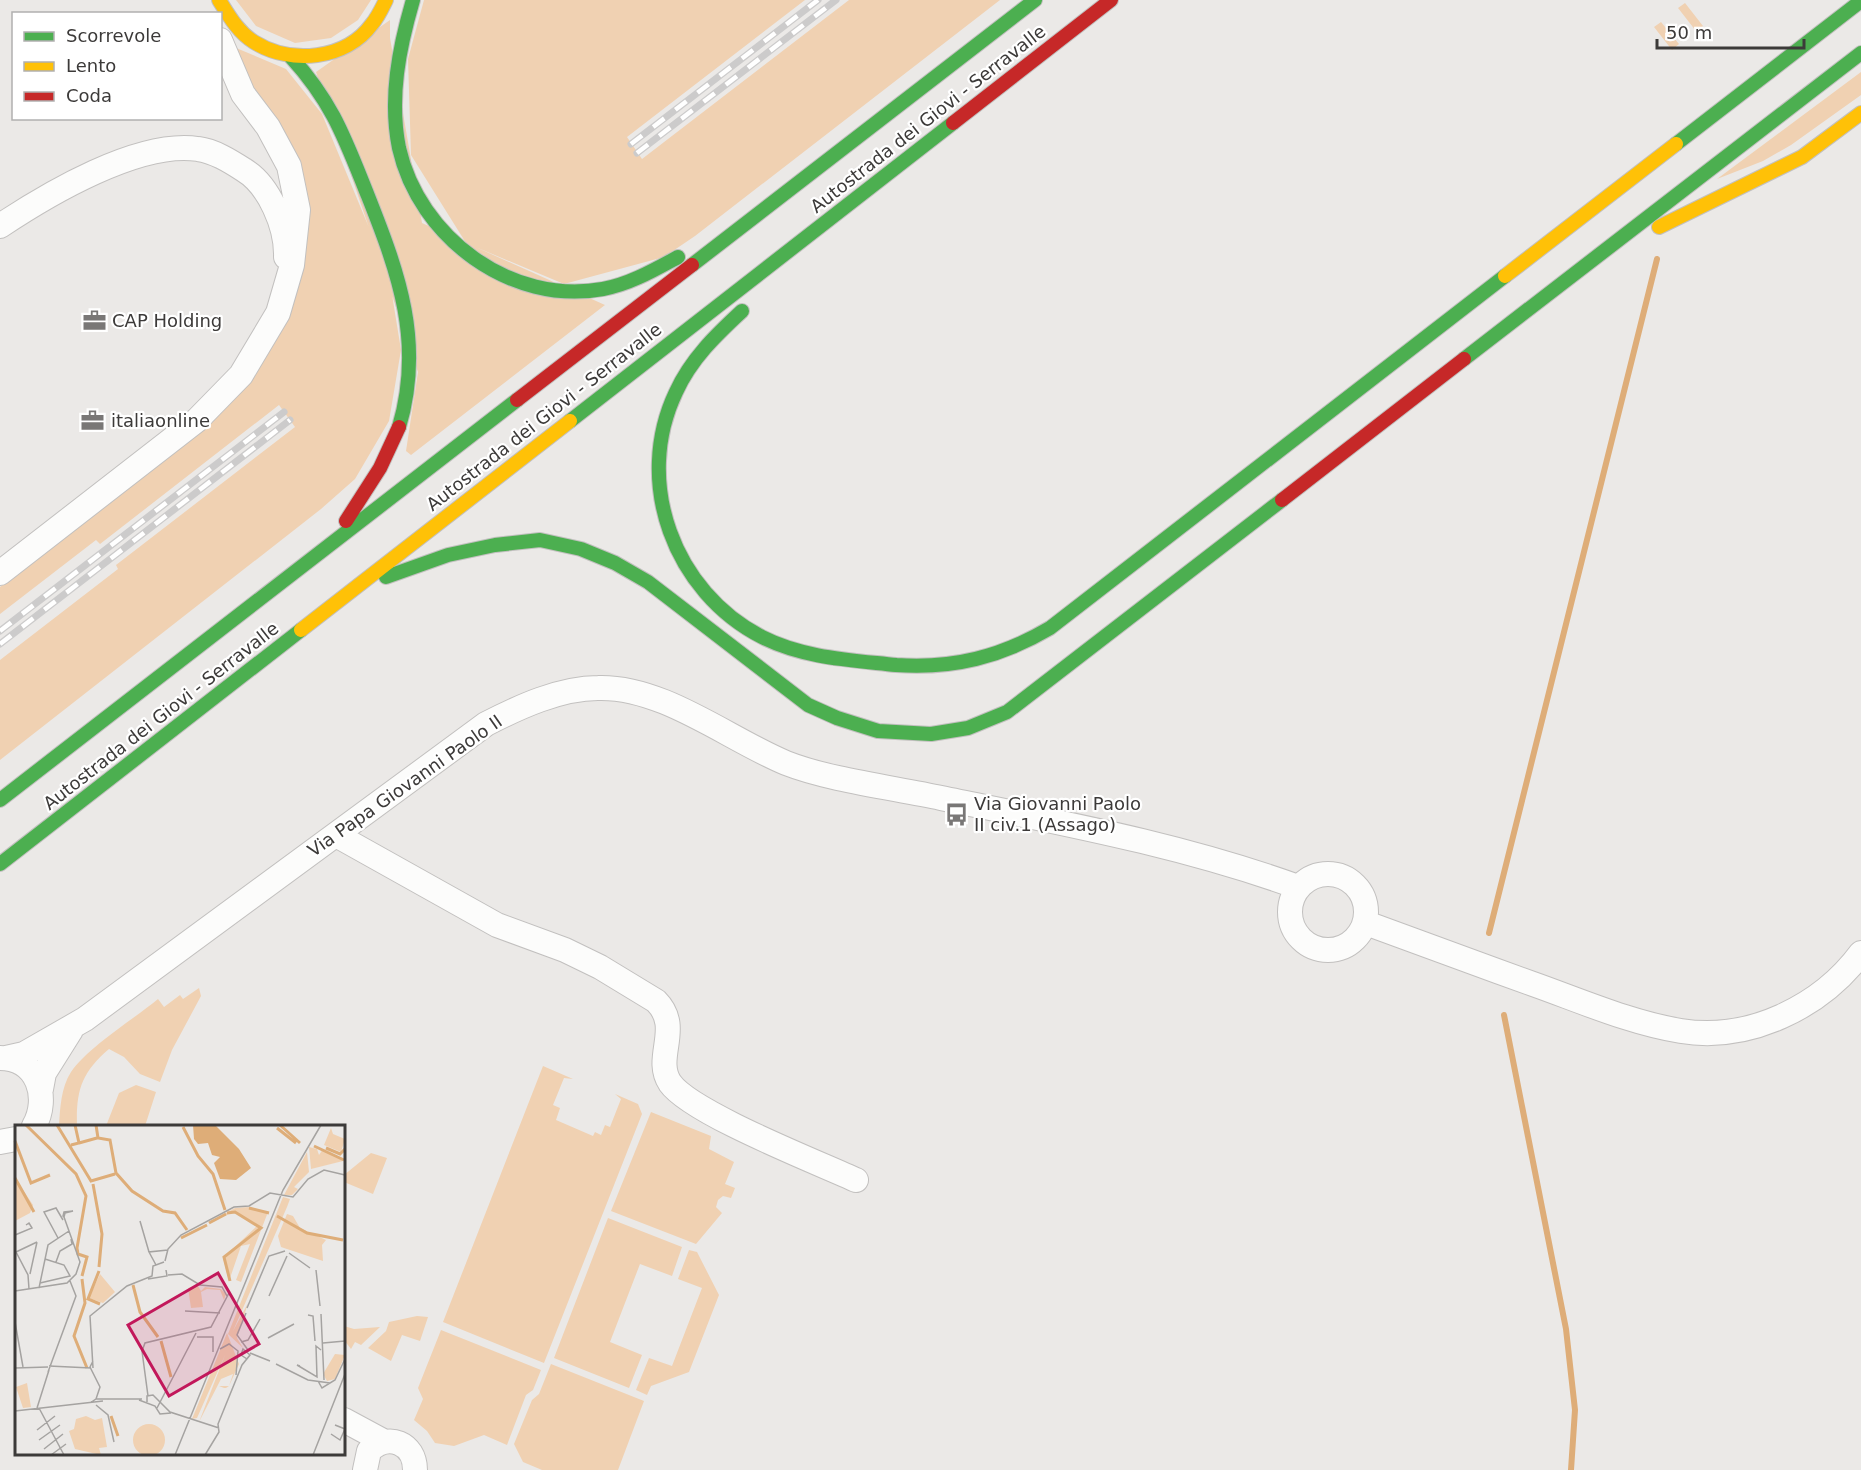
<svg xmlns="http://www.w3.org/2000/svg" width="1861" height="1470" font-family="'DejaVu Sans',sans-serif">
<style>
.green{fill:#f0d1b2}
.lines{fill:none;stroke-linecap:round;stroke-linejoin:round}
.stream{stroke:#dead78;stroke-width:6}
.street-casing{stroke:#c2c0bf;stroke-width:26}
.fast-casing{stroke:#c2c0bf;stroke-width:16}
.slow-casing{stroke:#c2c0bf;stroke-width:16}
.jam-casing{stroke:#c2c0bf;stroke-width:16}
.street{stroke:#fcfcfb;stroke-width:24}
.fast{stroke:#4caf50;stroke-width:14}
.slow{stroke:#ffc107;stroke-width:14}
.jam{stroke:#c62828;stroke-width:14}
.rail-casing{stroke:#cccbcb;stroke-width:7}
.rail{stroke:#fff;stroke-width:4.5;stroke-dasharray:14;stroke-linecap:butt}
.labels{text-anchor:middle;stroke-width:4.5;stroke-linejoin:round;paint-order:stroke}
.street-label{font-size:18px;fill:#3c3a39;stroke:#fff}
.poi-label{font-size:18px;fill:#3c3a39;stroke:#fff;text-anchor:start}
.inset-river{fill:none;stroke:#dead78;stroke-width:3}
.inset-road{fill:none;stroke:#a5a3a1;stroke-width:1.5}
.view{fill:#c2185b;fill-opacity:0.15;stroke:#c2185b;stroke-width:3}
.inset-edge{fill:none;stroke:#3c3a39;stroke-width:3}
</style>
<rect width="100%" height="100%" fill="#ebe9e7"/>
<path class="green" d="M 236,0 L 371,0 L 358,20 L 331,38 L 295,43 L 256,26 Z
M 424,0 L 805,0 L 627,137 L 642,159 L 849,0 L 1000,0 L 695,236 L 664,257 L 564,284 L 466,243 L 411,155 L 408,59 Z
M 1685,3 L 1703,26 L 1696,31 L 1678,8 Z
M 390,20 L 390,38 L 422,223 L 605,305 L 411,455 L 406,451 L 418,372 L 316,72 Z
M 1661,22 L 1679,44 L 1672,50 L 1654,27 Z
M 229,45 L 286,69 L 322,114 L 389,276 L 401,350 L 389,421 L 355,479 L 321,509 L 0,760 L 0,660 L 118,569 L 116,565 L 295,427 L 279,405 L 100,544 L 96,540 L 0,614 L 0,587 L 209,425 L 249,382 L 284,325 L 305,240 L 271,121 Z
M 1861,72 L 1861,95 L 1791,145 L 1763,161 L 1717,179 Z
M 199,988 L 201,996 L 172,1050 L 160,1082 L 140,1074 L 124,1057 L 109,1049 C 81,1073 76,1091 77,1126 L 59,1126 C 60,1109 61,1087 71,1072 C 88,1047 134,1019 158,999 L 164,1007 L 180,995 L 183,999 Z
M 543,1066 L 573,1079 L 564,1078 L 553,1105 L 560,1108 L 556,1120 L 593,1136 L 595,1132 L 601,1135 L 605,1125 L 610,1127 L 621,1099 L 615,1094 L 638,1104 L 642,1114 L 544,1363 L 443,1322 Z
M 136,1085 L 156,1092 L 145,1126 L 106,1126 L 119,1093 Z
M 651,1112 L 711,1136 L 709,1149 L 734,1162 L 725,1184 L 735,1188 L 731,1198 L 723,1196 L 718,1200 L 716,1207 L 722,1213 L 696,1244 L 611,1211 Z
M 371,1153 L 387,1158 L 373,1194 L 344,1182 L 344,1175 Z
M 608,1218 L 682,1247 L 672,1276 L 640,1264 L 610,1342 L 642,1355 L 629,1388 L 554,1358 Z
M 689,1250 L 697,1252 L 719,1295 L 689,1372 L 651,1386 L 647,1395 L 636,1390 L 649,1358 L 672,1366 L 702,1288 L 678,1279 Z
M 417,1316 L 428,1317 L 420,1341 L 402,1335 L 391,1361 L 368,1348 L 386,1331 L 389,1322 Z
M 344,1326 L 354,1329 L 380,1327 L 361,1345 L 355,1342 L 351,1349 L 344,1340 Z
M 441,1330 L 541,1370 L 533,1390 L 526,1395 L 507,1445 L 484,1435 L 454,1446 L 435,1443 L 427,1431 L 414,1420 L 423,1399 L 418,1388 Z
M 551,1364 L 644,1401 L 618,1470 L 542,1470 L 523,1462 L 514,1444 L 532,1400 L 539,1394 Z"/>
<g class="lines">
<path class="stream" d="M 1489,933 L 1657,259
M 1504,1015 L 1566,1329 L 1575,1410 L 1571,1470"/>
<defs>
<path id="street" d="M 0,226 C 48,194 139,140 198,149 C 214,151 230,161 244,170 C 269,185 287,227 286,257
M 0,573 L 197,420 L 241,375 L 278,313 L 292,265 L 298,210 L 289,166 L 268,127 L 243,94 L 220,40
M 336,835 L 497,925 L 565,950 L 600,967 L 656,1001 C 683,1028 653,1057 670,1083 C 691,1113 817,1162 856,1180
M1290 912a38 38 0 1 1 76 0a38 38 0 1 1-76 0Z
M 1366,923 C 1421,943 1477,964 1533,984 C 1581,1001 1631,1023 1681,1031 C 1749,1042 1821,1007 1861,953
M 0,1058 C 38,1058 50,1098 34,1126
M 6,1058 L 24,1054 L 85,1019 L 486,724 C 519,707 560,688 598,688 C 663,686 728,739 786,763 C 829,780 895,788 941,798 C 1062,823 1182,845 1298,887
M 41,1089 L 44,1073 L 71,1030
M 0,1142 L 16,1139
M 344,1420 L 383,1441
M 365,1470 L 369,1451 C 388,1432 415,1443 415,1470"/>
<path id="fast" d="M 413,0 C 399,48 389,98 399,148 C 419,237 511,306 603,289 C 630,284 654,270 678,257
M 291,57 C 333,103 345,139 368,196 C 399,274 424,343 399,427
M 1676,144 L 1861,1
M 692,265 L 1035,0
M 742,311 C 716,335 691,359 676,392 C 633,482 674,592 762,637 C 803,658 851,660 896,665
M 1464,359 L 1861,53
M 570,421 L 953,123
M 386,577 L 448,555 L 495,545 L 540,540 L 581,549 L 615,563 L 648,582 L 808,705 L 837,718 L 878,731
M 896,665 C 953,669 1001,657 1050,628 L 1505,276
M 878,731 L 931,734 L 968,728 L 1007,712 L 1282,500
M 0,800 L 517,400
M 0,864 L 301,630"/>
<path id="slow" d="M 219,0 C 229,16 238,32 254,42 C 291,65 346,60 372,24 C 378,17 382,8 386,0
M 1659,227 L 1802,157 L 1861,113
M 1505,276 L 1676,144
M 301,630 L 570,421"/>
<path id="jam" d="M 953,123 L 1111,0
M 517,400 L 692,265
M 1282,500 L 1464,359
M 346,521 L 380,468 L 399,427"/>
</defs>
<use href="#street" class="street-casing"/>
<use href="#fast" class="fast-casing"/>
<use href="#slow" class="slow-casing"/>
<use href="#jam" class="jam-casing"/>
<use href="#street" class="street"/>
<use href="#fast" class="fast"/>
<use href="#slow" class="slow"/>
<use href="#jam" class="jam"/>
<defs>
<path id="rail" d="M 631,144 L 818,0
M 637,153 L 836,0
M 0,631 L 284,412
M 0,644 L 290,420"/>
</defs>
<use href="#rail" class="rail-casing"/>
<use href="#rail" class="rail"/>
</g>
<defs>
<symbol id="office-bare" viewBox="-9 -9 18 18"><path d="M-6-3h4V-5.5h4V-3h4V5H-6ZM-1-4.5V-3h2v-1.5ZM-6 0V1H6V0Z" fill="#797776" stroke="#fff" stroke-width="2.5" paint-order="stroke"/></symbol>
<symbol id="bus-bare" viewBox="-9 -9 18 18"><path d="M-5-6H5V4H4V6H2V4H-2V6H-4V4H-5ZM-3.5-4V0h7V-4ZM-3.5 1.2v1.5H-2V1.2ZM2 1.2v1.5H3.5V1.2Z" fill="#797776" stroke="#fff" stroke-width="2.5" paint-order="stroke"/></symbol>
</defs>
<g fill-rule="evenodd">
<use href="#office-bare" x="78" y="304" width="33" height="33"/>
<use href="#office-bare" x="76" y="404" width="33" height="33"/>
<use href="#bus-bare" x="940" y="798" width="33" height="33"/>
</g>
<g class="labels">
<g class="street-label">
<text transform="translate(928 119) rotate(-38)" y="6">Autostrada dei Giovi - Serravalle</text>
<text transform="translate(544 417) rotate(-38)" y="6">Autostrada dei Giovi - Serravalle</text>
<text transform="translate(161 716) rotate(-38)" y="6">Autostrada dei Giovi - Serravalle</text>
<text transform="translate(405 786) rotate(-35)" y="6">Via Papa Giovanni Paolo II</text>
</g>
<g class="poi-label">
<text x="112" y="327">CAP Holding</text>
<text x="111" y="427">italiaonline</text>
<text x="974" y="810">Via Giovanni Paolo<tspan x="974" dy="21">II civ.1 (Assago)</tspan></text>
</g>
</g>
<g transform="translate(15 1125)">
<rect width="330" height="330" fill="#ebe9e7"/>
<path d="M 316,3 L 318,9 L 330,14 L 326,27 L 309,20 ZM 294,22 L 302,24 L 304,30 L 308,24 L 328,36 L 296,44 ZM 292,27 L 294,47 L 279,62 L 283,64 L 277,70 L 269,70 ZM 0,53 L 18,80 L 15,88 L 0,96 ZM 268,72 L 275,74 L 272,82 L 218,206 L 233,178 L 222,213 L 228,223 L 213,209 ZM 234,82 L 253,87 L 226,157 L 221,155 L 235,119 L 226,121 L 214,156 L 208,133 L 243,100 L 218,87 L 191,99 L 220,83 ZM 272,89 L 278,91 L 285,103 L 311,115 L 307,120 L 308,136 L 266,122 L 263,111 ZM 85,149 L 100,167 L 88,178 L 74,173 ZM 183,161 L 186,166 L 190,162 L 206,164 L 211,169 L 209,175 L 205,165 L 192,164 L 186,167 L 188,182 L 176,183 L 173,163 ZM 212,208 L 224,239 L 214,261 L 211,263 L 209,263 L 204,261 L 214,261 L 218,249 L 206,254 L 184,297 L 210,230 L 182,293 L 177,294 ZM 320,229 L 330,230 L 320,254 L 312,256 L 308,249 ZM 12,258 L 16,282 L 8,283 L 1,262 ZM 71,291 L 80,295 L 87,293 L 92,322 L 84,323 L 86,330 L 60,324 L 54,306 L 59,304 L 61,294 ZM118 315a16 16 0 1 1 32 0a16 16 0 1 1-32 0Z" fill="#f0d1b2"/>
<path d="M 200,0 L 224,24 L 236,43 L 221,55 L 205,54 L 199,38 L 205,32 L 197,30 L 193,18 L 183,19 L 179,14 L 178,0 Z" fill="#dead78"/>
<path class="inset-river" d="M 11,0 L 61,49 L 71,71 L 62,123 L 63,129 L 72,132 L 67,151M 42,0 L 76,56 L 100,49M 81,0 L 83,13 L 95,15 L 101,48 L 117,66 L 148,86 L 160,88 L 172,105M 265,0 L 285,18M 168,2 L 183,31 L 198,49 L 210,85M 262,3 L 281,18M 0,16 L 16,58 L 35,50M 64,18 L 82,13M 56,20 L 64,18 L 60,0M 299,21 L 329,35M 311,23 L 325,29 L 330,24M 0,53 L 19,87M 78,59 L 87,109 L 84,142M 234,83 L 254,88M 212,88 L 220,87 L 246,103 L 209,132 L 215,156M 262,91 L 292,108 L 328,115M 194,98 L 211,89M 166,113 L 192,100M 84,146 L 73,174 L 85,179M 67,154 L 70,178 L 59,211 L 72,243M 118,160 L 125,187 L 143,212M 146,216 L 156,252M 96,291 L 103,311"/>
<path class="inset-road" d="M 58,86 L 50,88 L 49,92 L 48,91 L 49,87 ZM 125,96 L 134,127M 0,110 L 17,103 L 14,98 L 11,100M 43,113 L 29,87 L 41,83 L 48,95M 0,125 L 13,150 L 14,164M 1,127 L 22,117M 274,128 L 295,143M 150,136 L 153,124 L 166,110 L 219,82 L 234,81 L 255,68 L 278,72 L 293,54 L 309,45 L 330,50M 41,137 L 45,126 L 57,119 L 56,114M 141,140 L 134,127 L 153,125M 301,145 L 305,181M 15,149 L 22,117M 153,150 L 167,149 L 185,160 L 207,162 L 212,171M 133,154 L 152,151 L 151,145M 25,158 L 55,151 L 49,140 L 30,134M 24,163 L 33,120 L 54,106M 0,166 L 52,158 L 61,149 L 65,137 L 49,92M 254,171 L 272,131M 232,183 L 254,131 L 270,126M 170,186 L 205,188M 231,188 L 222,210 L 233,225M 306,189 L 309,255M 293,190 L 298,191 L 300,216M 0,197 L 8,242M 182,212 L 198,212 L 198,227M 253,213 L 279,199M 226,217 L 233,215 L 245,194M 308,218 L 330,216M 205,224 L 214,219 L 223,226 L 221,250M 235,228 L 255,236M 78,236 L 75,242 L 85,262 L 81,274M 261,239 L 293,255 L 315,258M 34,241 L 76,243M 285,241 L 282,240 L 302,252 L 301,221 L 306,225M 0,243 L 33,242M 78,243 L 75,191 L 112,161 L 137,151 L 138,141 L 149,137M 33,247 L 61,171 L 55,156M 303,256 L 307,263 L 320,255 L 330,234M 133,271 L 127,226 L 130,218 L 196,202 L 214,168M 124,275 L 140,281 L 145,289 L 156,288M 132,277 L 132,271 L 138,270 L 155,287 L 204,303M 75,278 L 81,274 L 127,274M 81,280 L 93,290 L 99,317M 22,283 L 34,245M 24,283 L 49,330M 142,283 L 181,208M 0,286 L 88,276M 22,305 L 40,291M 316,309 L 325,315 L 330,304 L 320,300M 24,315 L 45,300M 29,324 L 48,309M 36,330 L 51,319M 160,330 L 268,65 L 306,0M 190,330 L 204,307 L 203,299 L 227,240 L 235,230 L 228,224 L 226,230 L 232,234M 298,330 L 330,249"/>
<path class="view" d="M 203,148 L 244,219 L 154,271 L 113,200 Z"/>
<rect width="330" height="330" class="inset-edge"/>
</g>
<rect x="12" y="12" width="210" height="108" fill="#ffffff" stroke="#b1b0b0" stroke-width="1.5"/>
<rect x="24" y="32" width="30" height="9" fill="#4caf50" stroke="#b1b0b0" stroke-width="1.5"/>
<text x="66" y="42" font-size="18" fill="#3c3a39">Scorrevole</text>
<rect x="24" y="62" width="30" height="9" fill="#ffc107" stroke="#b1b0b0" stroke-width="1.5"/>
<text x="66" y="72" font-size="18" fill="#3c3a39">Lento</text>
<rect x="24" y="92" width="30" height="9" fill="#c62828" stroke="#b1b0b0" stroke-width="1.5"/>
<text x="66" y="102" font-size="18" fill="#3c3a39">Coda</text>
<path d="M1657 39v9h147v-9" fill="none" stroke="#3c3a39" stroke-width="3"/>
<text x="1666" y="39" font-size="18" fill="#3c3a39" stroke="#ffffff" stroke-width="4.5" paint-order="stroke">50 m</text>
</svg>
